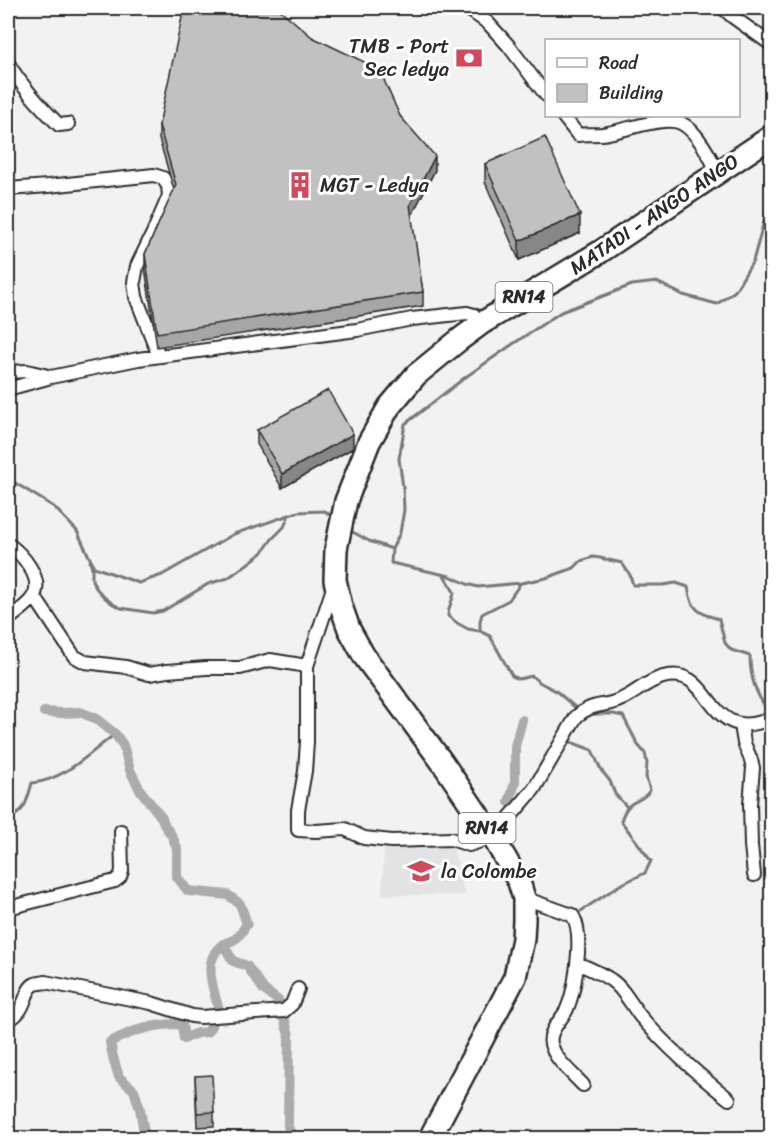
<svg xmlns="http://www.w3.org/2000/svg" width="779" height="1146" font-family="Sriracha,sans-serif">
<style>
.built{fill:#e3e3e3}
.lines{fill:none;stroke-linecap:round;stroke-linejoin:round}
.stream{stroke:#787878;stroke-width:3}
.canal{stroke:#ababab;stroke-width:10}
.minor-casing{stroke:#2b2b2b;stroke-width:16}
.trunk-casing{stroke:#2b2b2b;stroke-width:26}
.minor{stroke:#fff;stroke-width:12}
.trunk{stroke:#fff;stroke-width:21}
.wall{fill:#a6a6a6;stroke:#2b2b2b;stroke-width:1.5}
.shaded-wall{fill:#878787;stroke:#2b2b2b;stroke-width:1.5}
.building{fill:#c1c1c1;stroke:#2b2b2b;stroke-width:1.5}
.labels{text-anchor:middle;stroke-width:6;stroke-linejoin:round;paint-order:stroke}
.shield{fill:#fff;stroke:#6b6b6b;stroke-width:1.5}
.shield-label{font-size:18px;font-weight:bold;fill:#2b2b2b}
.poi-label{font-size:20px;fill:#2b2b2b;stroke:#fff;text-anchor:start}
.street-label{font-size:20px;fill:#2b2b2b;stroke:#fff}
</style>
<rect width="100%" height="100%" fill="#f2f2f2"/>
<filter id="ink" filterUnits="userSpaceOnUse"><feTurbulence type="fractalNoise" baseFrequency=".0167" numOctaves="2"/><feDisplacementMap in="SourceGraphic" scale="12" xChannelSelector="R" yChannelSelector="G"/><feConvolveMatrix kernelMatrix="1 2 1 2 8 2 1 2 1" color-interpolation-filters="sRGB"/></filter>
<g filter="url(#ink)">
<path class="built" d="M 451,839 L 465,895 L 382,895 L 384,846 Z"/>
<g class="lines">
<path class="stream" d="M 8,480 L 12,481 L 54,507 L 77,531 L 94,567 L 139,583 L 162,575 L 234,534 L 298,512 L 325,511 L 335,519
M 349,530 L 369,541 L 392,549 L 400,533 L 404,510 L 403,487 L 399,459 L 405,424 L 467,376 L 510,346 L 561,312 L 632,285 L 657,282 L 683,295 L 717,304 L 735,291 L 753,261 L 769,203 L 772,204
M 392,549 L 391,563 L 450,576 L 467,584 L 478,587 L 521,583 L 546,578 L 574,568 L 581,561 L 593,557 L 600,558 L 622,563 L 630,575 L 633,585 L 663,585 L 676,583 L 688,587 C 691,609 699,614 719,619 L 725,643 L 731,650 L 750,656 C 750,677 755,694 768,710
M 90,562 L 92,568 L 92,580 L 96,588 L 104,597 L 113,604 L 121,608 L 153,613 L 163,611 L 208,584 L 228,578 L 246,565 L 262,553 L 272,539 L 284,527 L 289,515
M 444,575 L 454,592 C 453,601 448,607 448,616 L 457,623 L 468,629 L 480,631 L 490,636 L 512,676 L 519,679 L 532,676 L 539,682 L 556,691 L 577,709
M 480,631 L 480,621 L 482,614 L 509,600 L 520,584
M 568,741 L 592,750 L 601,770 L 610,781 L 615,794 L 627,807
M 8,819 C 26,812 27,800 32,783 C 63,781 91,752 115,734
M 581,911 L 620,885 L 645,873 L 651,861 L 621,821 C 629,795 640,806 650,790 L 646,777 L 647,763 L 645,753 L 638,745 L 623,716 L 613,714 L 588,714"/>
<path class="canal" d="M 44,712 L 62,713 L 80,712 L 95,718 L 115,734 L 123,745 L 130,770 L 140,790 L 162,818 L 165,826 L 172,836 L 177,848 L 177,877 L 188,891 L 228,895 L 240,904 L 247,924 C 243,929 240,936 235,939 C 231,942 226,942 222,945 C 201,962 214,989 219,1011 L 208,1032 L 197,1033 L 184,1039 L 182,1024 C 154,1024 136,1029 110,1042 L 113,1057 L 119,1077 L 134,1090 L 140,1109 L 145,1138
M 509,802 L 515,783 L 515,746 L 522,720
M 223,944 L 233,961 L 247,966 L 264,990 L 279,1001 L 289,1035 L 288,1126 L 292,1138"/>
<defs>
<path id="minor" d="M 467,8 L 488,23 L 508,45 L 546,95
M 723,8 L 733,17 L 772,45
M 8,63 C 21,86 40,106 59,125 L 68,124
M 563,116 L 578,135 C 586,134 594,134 602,134 C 621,132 664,115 681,123 C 696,130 711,157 717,172
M 8,189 L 48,186 L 154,175 L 163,178 L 168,186 L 169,196 L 153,233 L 137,266 L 134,282 L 136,297 L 159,356
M 8,372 L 27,371 L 48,376
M 8,389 L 51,377 L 138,359 L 357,330 L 412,319 L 467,313 L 474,315 L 482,323
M 8,544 C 21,553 45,579 33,597 C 28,606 15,613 8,620
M 334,585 L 307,666 L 307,742 L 305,771 L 298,810 L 298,830 L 316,831 L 345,829 L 364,838 L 392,841 L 451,839 L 469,845 L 493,837 L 534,789 L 576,717 C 592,702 604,708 622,699 C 636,693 647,681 663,677 C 715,663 704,748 772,718
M 34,596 L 74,656 L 85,662 L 126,667 L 149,674 L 167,671 L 206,668 L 240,668 L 270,660 L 307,666
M 741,725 L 744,743 L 751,760 L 753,768 L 750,804 L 751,845 L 754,875
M 524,898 L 572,915 C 585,932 575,992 566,1011 C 560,1021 548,1032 551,1044 C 555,1060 572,1073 583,1085
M 8,908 L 115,881 L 120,877 L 122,871 L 121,831
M 577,963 C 588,968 601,973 611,980 C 623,988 631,1004 640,1016 C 667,1047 697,1074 729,1099
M 8,1020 C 28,1011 23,990 35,984 C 38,983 42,983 45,982 L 151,1003 L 192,1016 L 201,1017 L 284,1011 L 292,1004 L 298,989"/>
<path id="trunk" d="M 430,1138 L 515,977 L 523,939 L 524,920 L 524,898 L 519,882 L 493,837 L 442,762 L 364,656 L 349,629 L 341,606 L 335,580 L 336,549 L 346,501 L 369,442 L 389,407 L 416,375 L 459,340 L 482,323 L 600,252 L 772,136"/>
</defs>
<use href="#minor" class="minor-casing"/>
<use href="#trunk" class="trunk-casing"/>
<use href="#minor" class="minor"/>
<use href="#trunk" class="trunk"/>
</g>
<path class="wall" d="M 400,116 L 435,170 L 411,216 L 423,292 L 423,306 L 157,347 L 145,268 L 145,254 L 174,190 L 159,139 L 159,125 Z
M 485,164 L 580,233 L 519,260 L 485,182 Z
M 257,430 L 353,448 L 282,488 L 257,444 Z
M 195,1076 L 214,1112 L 214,1126 L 197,1127 Z"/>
<path class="shaded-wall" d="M 435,156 L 435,170 L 410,219 L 410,205 Z
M 580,215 L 580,233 L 519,260 L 519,241 Z
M 353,434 L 353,448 L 282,488 L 282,474 Z"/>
<path class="building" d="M 184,8 L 278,8 L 312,37 L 379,69 L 400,116 L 435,156 L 410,205 L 423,292 L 157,333 L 145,254 L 176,185 L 159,125 Z
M 545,137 L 580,215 L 519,241 L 485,164 Z
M 328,390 L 353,434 L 282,474 L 257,430 Z
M 212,1075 L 214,1112 L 197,1113 L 195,1076 Z
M 430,1130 L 445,1138 L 425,1138 Z"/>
</g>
<defs>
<symbol id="bank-bare" viewBox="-9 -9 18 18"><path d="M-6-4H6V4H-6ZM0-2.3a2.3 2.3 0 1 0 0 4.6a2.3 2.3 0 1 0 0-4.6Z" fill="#d1495b" stroke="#fff" stroke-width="2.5" paint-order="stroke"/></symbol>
<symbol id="building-bare" viewBox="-9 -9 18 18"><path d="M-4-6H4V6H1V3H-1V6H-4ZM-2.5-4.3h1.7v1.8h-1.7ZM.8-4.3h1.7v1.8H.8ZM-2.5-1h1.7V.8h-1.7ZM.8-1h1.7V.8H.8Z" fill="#d1495b" stroke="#fff" stroke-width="2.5" paint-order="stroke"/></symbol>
<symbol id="school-bare" viewBox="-9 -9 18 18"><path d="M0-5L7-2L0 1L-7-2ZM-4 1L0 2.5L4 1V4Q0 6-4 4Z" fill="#d1495b" stroke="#fff" stroke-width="2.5" paint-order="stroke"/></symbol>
</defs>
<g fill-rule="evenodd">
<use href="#bank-bare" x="450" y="39" width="38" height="38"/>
<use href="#building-bare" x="281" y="166" width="38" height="38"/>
<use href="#school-bare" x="402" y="852" width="38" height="38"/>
</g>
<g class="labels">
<g class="shield">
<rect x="495.5" y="282" width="57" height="30" rx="4.5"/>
<rect x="458.5" y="813" width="57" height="30" rx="4.5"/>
</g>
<g class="shield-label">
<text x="524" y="303">RN14</text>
<text x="487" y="834">RN14</text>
</g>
<g class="poi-label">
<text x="449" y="53" text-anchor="end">TMB - Port<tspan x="449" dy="23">Sec ledya</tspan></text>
<text x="320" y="192">MGT - Ledya</text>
<text x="441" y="878">la Colombe</text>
</g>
<g class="street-label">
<text transform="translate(654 214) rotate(-34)" y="7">MATADI - ANGO ANGO</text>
</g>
</g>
<rect width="779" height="1146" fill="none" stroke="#fff" stroke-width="30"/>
<rect x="15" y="15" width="749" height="1116" fill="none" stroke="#2b2b2b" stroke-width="2" filter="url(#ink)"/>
<rect x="545" y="39" width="195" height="78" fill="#ffffff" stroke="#aaaaaa" stroke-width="1.5"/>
<rect x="557" y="58" width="30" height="9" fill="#ffffff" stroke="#aaaaaa" stroke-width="1.5"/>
<text x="599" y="69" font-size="18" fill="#2b2b2b">Road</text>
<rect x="557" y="84" width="30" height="18" fill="#c1c1c1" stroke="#aaaaaa" stroke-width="1.5"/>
<text x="599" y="99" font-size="18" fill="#2b2b2b">Building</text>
</svg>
